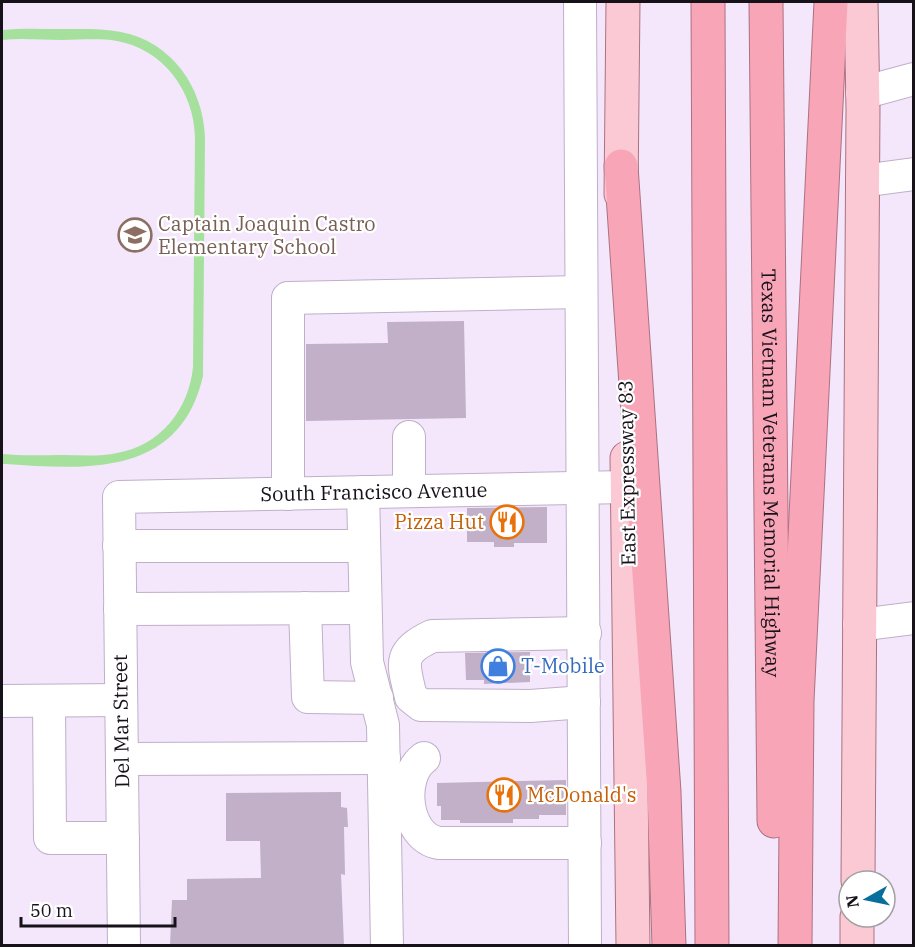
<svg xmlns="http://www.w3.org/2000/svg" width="915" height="947" font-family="'IBM Plex Serif',serif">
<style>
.green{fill:#a5e19c}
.building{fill:#c1b0c8}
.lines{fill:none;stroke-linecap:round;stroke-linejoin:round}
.minor-casing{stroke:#bfafc8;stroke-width:34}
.major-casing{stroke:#aa7281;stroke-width:35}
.highway-casing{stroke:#aa7281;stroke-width:35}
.minor{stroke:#fff;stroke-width:32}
.major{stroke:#fbc9d4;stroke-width:33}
.highway{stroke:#f9a5b8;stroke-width:33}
.labels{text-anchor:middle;stroke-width:4.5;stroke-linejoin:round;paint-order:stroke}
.education-label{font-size:20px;fill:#785e54;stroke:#fff;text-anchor:start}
.street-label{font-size:20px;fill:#17121a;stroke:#fff}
.food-label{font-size:20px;fill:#c56008;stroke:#fff;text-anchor:end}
.shop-label{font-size:20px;fill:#366cbe;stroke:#fff;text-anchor:start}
</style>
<rect width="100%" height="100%" fill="#f4e7fc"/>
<path class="green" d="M 2,30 C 21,28 41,29 61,29 C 81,29 101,28 121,32 C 172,42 203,87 205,137 L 203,376 C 180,476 89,470 6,464 L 2,464 L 2,454 C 21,456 42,455 61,455 C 80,455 99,457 117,453 C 160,446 189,409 193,367 L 195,137 C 194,91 163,49 117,41 C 99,38 80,40 62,40 C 42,40 21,38 2,40 Z"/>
<path class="building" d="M 464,321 L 466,418 L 306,421 L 306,344 L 388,343 L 387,322 Z
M 547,507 L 547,543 L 514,543 L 514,547 L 494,547 L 494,542 L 467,542 L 467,508 Z
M 530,652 L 530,682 L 484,684 L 484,680 L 466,680 L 465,653 Z
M 566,780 L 566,815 L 539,815 L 539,819 L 513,819 L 513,823 L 460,823 L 460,820 L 441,820 L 441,806 L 437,806 L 437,783 Z
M 341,792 L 341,807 L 347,808 L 348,827 L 344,827 L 345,875 L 341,874 L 344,945 L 170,945 L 172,900 L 187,900 L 187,879 L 261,878 L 260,841 L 226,841 L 226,793 Z"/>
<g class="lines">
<defs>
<g id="minor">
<path d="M 580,2 L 585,946"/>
<path d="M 862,93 L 914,79"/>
<path d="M 862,181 L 914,174"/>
<path d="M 409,437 L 409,491"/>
<path d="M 363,492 L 367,662 L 383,725 L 387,946"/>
<path d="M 288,494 L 288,298 L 581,292"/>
<path d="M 119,546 L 363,546"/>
<path d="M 305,608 L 308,697 L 377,698"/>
<path d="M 120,609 L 364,608"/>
<path d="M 859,625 L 914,618"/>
<path d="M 2,701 L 121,700"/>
<path d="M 49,701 L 50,838 L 123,838"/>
<path d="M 584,702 L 530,706 L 421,705 L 411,697 C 403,663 397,653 432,636 L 585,633"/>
<path d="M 424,758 C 399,776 404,837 439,843 L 585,843"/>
<path d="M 122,759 L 384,758"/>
<path id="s1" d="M 124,946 L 119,497 L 627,487"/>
</g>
<path id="major" d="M 621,194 L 623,2
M 627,458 L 633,946
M 858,881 L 863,109 L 861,2
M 857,946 L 857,917"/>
<g id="highway">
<path d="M 708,2 L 712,946"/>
<path id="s2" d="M 766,2 L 774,821"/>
<path d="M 621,166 L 664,792 L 669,946"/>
<path d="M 795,946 L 797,701 L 831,2"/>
</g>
</defs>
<use href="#minor" class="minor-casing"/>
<use href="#major" class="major-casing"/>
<use href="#highway" class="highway-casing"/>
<use href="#minor" class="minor"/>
<use href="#major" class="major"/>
<use href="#highway" class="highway"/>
</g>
<defs>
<symbol id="school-ring" viewBox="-11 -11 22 22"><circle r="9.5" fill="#fff" stroke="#8d6e63" stroke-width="1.5"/><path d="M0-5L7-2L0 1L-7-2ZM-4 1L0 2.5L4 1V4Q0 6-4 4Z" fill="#8d6e63"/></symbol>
<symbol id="restaurant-ring" viewBox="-11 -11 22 22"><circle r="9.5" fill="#fff" stroke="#e8710a" stroke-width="1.5"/><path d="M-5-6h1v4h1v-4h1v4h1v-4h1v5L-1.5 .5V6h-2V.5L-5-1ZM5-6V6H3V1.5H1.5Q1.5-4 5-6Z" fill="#e8710a"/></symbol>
<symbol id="shop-ring" viewBox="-11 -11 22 22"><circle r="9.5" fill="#fff" stroke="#3f7fe0" stroke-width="1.5"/><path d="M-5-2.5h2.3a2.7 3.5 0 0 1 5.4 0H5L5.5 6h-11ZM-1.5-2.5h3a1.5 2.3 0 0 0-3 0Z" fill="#3f7fe0"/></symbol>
</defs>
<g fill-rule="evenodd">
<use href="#school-ring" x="116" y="216" width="38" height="38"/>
<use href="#restaurant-ring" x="488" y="503" width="38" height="38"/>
<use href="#shop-ring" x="479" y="647" width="38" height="38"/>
<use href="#restaurant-ring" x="485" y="776" width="38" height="38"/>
</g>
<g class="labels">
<g class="education-label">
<text x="158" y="231">Captain Joaquin Castro<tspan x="158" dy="23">Elementary School</tspan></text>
</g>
<g class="street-label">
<text transform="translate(627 473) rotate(-91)" y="7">East Expressway 83</text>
<text dy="7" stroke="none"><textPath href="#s2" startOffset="471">Texas Vietnam Veterans Memorial Highway</textPath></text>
<text dy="7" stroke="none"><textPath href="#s1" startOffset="704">South Francisco Avenue</textPath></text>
<text transform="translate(121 721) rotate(-91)" y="7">Del Mar Street</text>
</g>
<g class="food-label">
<text x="484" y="529">Pizza Hut</text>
<text x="527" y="802" text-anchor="start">McDonald's</text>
</g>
<g class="shop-label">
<text x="521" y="673">T-Mobile</text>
</g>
</g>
<rect width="915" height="947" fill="none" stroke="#17121a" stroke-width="6"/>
<g transform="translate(867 899) rotate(261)"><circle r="28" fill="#ffffff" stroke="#a2a0a3" stroke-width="1.5"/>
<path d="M0-4.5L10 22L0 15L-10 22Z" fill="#086f9c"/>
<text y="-9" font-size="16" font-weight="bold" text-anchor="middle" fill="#17121a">N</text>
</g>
<path d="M21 917v9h154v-9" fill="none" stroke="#17121a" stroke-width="3"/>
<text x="30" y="917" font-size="18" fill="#17121a" stroke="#ffffff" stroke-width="4.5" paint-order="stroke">50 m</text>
</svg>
